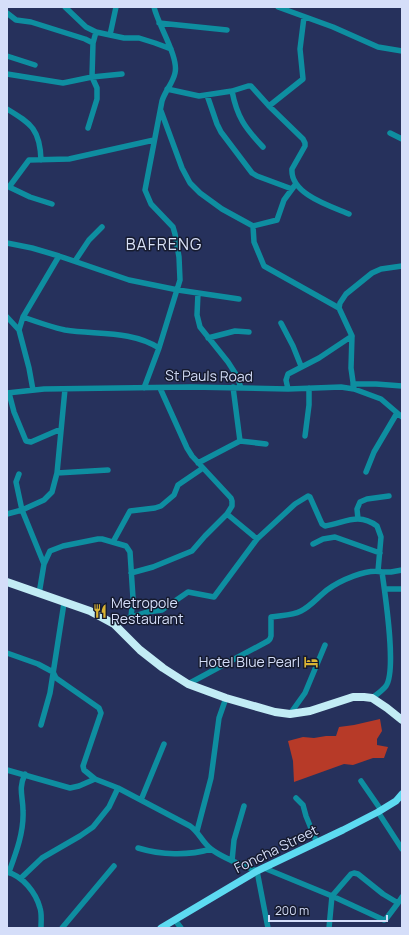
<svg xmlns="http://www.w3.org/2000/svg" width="409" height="935" font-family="Manrope,sans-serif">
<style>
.forest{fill:#b73a28}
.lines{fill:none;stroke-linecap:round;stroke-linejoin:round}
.minor{stroke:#0e8ea0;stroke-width:5.5}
.major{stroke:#5ddbf1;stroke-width:7}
.highway{stroke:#c2ecf5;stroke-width:8}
.labels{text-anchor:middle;stroke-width:3;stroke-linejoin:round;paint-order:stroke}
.street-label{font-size:14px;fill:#d5def9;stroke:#161b2f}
.poi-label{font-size:14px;fill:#d5def9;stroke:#161b2f;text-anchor:start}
.quarter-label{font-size:16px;letter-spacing:1px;fill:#d9e1f7;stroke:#161b2f}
</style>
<rect width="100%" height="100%" fill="#26315c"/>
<path class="forest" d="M 380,719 L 382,731 L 377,739 L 377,745 L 388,747 L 384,758 L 373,758 L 353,765 L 344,764 L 294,782 L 293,761 L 288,741 L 303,737 L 314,738 L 326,736 L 336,736 L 339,727 L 354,725 Z"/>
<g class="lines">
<path class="minor" d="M 65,7 L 86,27 L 96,32 L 124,38 L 139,38 L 155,43 L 171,49
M 278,7 L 333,27 L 378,47 L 402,51
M 7,13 L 16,20 L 31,22 L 85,39 L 93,43 L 96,32
M 159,23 L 227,30
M 110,35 L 116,7
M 7,56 L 35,65
M 7,74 L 63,83 L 92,77 L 122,74
M 167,89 L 199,96 L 232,91 L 248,86 L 251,86 L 269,106 L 303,139 L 305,143 L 305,146 L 292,169 C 290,194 330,206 349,214
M 232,91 C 237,117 245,128 263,147
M 207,95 L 217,124 L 221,132 L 252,173 L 257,176 L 292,189
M 269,106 L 303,79 L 300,49 L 304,17
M 7,109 C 32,124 40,130 41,160
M 161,111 L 182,168 L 190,183 L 200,193 L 222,209 L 253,226 L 277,220 L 284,200 L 295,185
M 88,128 L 97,99 L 97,88 L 92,77 L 93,43
M 390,133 L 402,139
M 7,186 L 30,197 L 52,204
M 9,187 L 29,160 L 69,159 L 154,140
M 253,226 L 254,242 L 264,266 L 339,308
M 7,243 L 32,248 L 59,256 L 129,280 L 178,290 L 239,299
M 75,261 L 89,240 L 102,227
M 198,293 L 197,315 L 200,327 L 228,362 L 237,376 L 241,388
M 7,317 L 19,330
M 23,317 C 37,322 51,327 65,330 C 96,335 131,330 159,348
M 281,323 L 293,346 L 301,366
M 208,338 L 235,331 L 249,332
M 353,384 L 376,384 L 402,386
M 233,387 L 240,441
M 144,388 L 159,348 L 180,280 L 179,257 L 175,234 L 173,227 L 151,204 L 145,190 L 162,101 C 165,91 173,83 175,73 C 179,57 158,25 154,7
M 288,389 L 286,380 L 288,374 L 319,358 L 352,336
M 354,389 L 351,368 L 352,336 L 339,308 L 340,303 L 346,294 L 372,273 L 381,269 L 402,266
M 33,390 L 29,368 L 19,330 L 23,317 L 59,256
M 7,393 L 44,389 L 191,387 L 288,389 L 341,387 L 354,389 L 381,399 L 402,417
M 9,393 L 14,412 L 26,441 L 31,442 L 61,429
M 305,436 L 309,405 L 309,388
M 198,463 L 240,441 L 266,444
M 366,472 L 374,452 L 397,413
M 57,473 L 108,470
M 19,474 L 16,482 L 22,510 L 44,564
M 7,514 L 22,510 L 44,500 L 52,492 L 57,473 L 65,389
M 227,514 L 257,539
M 358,519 L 357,509 L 360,502 L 367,499 L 389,496
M 113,542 L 130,511 L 155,508 L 161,506 L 174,495 L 178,485 L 203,468
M 313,544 L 323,539 L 335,537 L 380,553
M 131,573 L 153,567 L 192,551 L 205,536 L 227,514 L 232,506 L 232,501 L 231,498 L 192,456 L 187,448 L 160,388
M 385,589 L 402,589
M 39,594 L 44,564 L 50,551 L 63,546 L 98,539 L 102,539 L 126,546 L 130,552 L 133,598 L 131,617 L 114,624
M 131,617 L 147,612 L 162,610 L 188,592 L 214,597 L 257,539 L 295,504 L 308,496 L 310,497 L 322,524 L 325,526 C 345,523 358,512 377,526 L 381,537 L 378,571
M 7,653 L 38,664 L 53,672 L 56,678 L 99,708 L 101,713 L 83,766 L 84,770 L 95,779
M 188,684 L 268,641 L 270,639 L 271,636 L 271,617 C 281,615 291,616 301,611 C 311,606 318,597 327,590 C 339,581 367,568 382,572
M 372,698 C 376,695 382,691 386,686 C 397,670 385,594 382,572 L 391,572 L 402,570
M 290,714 L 305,693 L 325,645
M 41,725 L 50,693 L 64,603
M 7,770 L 70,788 L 79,786 L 95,779 L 118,788 L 190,826 C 199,832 202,842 211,849 C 224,859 242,865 257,871 L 268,928
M 361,781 L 381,810
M 296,798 L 303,805 L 306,816 L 317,843
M 141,800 L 164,744
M 378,812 L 402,849
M 197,831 L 211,778 L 219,718 L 226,698
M 138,848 C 161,855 188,856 211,849
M 232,861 L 234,840 L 244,806
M 264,868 L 332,896 L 384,920 L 386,919 L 398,903
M 7,872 C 23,876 36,893 40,908 C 42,914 41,921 41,927
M 9,872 C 16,853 24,832 23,811 C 23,796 18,789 25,774
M 21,878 L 42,858 L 80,836 L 93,827 L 109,807 L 118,788
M 175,920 L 181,928
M 62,928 L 114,866
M 329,928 L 332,896 L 351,874 L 354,873 L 358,874 L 383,894 L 398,903 L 402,897"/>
<path class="major" d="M 161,928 L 257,871 L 343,830 L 378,812 L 396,801 L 402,794"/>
<path class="highway" d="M 7,582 L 90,611 L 114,624 L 140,650 L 163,668 L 188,684 L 226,698 L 275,712 L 290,714 L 310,711 L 353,697 L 364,697 L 372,698 L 387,708 L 402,720"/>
</g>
<defs>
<symbol id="restaurant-bare" viewBox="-9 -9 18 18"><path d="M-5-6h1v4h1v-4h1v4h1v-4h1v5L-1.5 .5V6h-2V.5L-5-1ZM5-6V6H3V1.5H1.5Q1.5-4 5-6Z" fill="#dab334" stroke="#161b2f" stroke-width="2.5" paint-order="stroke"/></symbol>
<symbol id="hotel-bare" viewBox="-9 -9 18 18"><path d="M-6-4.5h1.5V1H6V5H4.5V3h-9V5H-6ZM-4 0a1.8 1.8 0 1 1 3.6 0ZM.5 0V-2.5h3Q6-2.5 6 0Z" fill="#dab334" stroke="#161b2f" stroke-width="2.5" paint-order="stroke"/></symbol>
</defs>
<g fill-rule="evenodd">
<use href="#restaurant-bare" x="90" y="601" width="20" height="20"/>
<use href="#hotel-bare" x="301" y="652" width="20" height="20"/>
</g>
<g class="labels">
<g class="street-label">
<text transform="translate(209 376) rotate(1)" y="5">St Pauls Road</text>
<text transform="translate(276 849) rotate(-26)" y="5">Foncha Street</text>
</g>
<g class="poi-label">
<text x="111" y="608">Metropole<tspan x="111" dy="16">Restaurant</tspan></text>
<text x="300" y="667" text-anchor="end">Hotel Blue Pearl</text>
</g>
<g class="quarter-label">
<text x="164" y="250">BAFRENG</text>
</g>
</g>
<rect width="409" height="935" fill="none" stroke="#d5def9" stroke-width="16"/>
<path d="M269 915v6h118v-6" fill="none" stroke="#d5def9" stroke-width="2"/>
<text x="275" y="915" font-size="12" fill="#d5def9" stroke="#161b2f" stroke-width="3" paint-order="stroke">200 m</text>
</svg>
